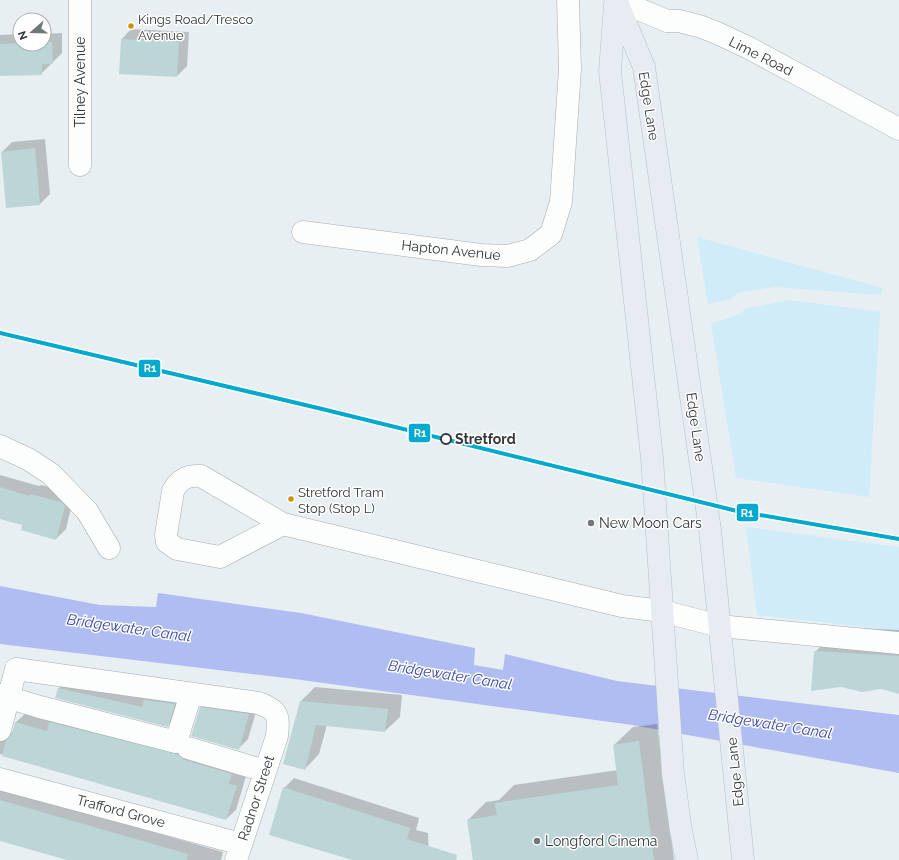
<svg xmlns="http://www.w3.org/2000/svg" width="899" height="860" font-family="Raleway,sans-serif">
<style>
.green{fill:#cfecf8}
.water{fill:#afbdf2}
.shadow{fill:#0003}
.building{fill:#bcd6d8}
.lines{fill:none;stroke-linecap:round;stroke-linejoin:round}
.minor-casing{stroke:#a7acae;stroke-width:23}
.highway-casing{stroke:#b8c0c6;stroke-width:23}
.minor{stroke:#fcfdfd;stroke-width:22}
.highway{stroke:#e6ecf1;stroke-width:22}
.rail-1-casing{stroke:#fff;stroke-width:7}
.rail-1{stroke:#00a9ce;stroke-width:4}
.bus-dot{fill:#d0900b;stroke:#fff;stroke-width:1.5}
.stop-dot{fill:#fff;stroke:#323739;stroke-width:2}
.poi-dot{fill:#72777a;stroke:#fff;stroke-width:1.5}
.labels{text-anchor:middle;stroke-width:3;stroke-linejoin:round;paint-order:stroke}
.bus-label{font-size:13px;fill:#323739;stroke:#fff;text-anchor:start}
.street-label{font-size:14px;fill:#323739;stroke:#fff}
.stop-label{font-size:14px;font-weight:bold;fill:#323739;stroke:#fff;text-anchor:start}
.poi-label{font-size:14px;fill:#323739;stroke:#fff;text-anchor:start}
.water-label{font-size:15px;font-style:italic;fill:#3c4a9f;stroke:#fff}
.line-badge{stroke:#fff;stroke-width:1.5}
.badge-label{font-size:11px;text-anchor:middle;font-weight:bold;fill:#fff}
</style>
<rect width="100%" height="100%" fill="#e8eff2"/>
<path class="green" d="M 697,237 L 882,288 L 881,295 L 775,287 L 738,293 L 728,300 L 708,304 Z
M 790,300 L 880,312 L 869,497 L 736,478 L 711,323 L 733,317 L 748,308 Z
M 746,527 L 899,547 L 899,631 L 757,615 Z"/>
<path class="water" d="M 0,586 L 100,605 L 156,607 L 158,593 L 301,613 L 475,648 L 474,665 L 503,670 L 505,654 L 617,681 L 899,715 L 899,773 L 632,725 L 294,679 L 0,644 Z"/>
<path class="shadow" d="M 131,29 L 189,32 L 187,66 L 177,76 L 120,73 L 122,39 Z
M 62,33 L 62,53 L 41,74 L 0,75 L 0,35 L 20,34 L 20,44 L 44,44 L 44,34 Z
M 45,139 L 50,194 L 40,204 L 7,207 L 2,152 L 12,142 Z
M 0,475 L 39,486 L 41,485 L 71,492 L 74,496 L 66,529 L 56,539 L 23,524 L 0,518 Z
M 840,627 L 899,630 L 899,693 L 815,652 Z
M 69,678 L 184,694 L 177,716 L 167,726 L 57,697 L 59,688 Z
M 315,687 L 402,695 L 400,717 L 385,731 L 327,725 L 319,754 L 305,769 L 301,701 Z
M 211,698 L 258,705 L 248,739 L 238,749 L 201,708 Z
M 26,713 L 187,745 L 246,776 L 236,810 L 226,819 L 0,754 L 0,728 L 7,733 L 12,733 L 16,722 Z
M 657,724 L 674,860 L 473,860 L 468,820 L 486,802 L 499,800 L 514,785 L 618,770 L 614,745 L 633,727 Z
M 294,778 L 419,818 L 416,830 L 428,833 L 429,860 L 355,860 L 284,788 Z
M 0,788 L 223,852 L 221,860 L 73,860 L 0,839 Z"/>
<path class="building" d="M 121,39 L 179,42 L 177,77 L 119,74 Z
M 52,42 L 53,64 L 42,64 L 42,75 L 0,76 L 0,44 Z
M 35,148 L 40,205 L 6,208 L 1,152 Z
M 0,487 L 29,496 L 30,494 L 61,502 L 65,506 L 56,540 L 21,530 L 22,525 L 0,519 Z
M 814,651 L 899,656 L 899,694 L 881,689 L 862,692 L 841,687 L 811,691 Z
M 58,688 L 142,707 L 144,700 L 175,704 L 168,727 L 55,698 Z
M 300,701 L 388,709 L 385,732 L 316,725 L 305,770 L 283,764 Z
M 200,707 L 249,714 L 239,750 L 191,736 Z
M 15,722 L 47,731 L 49,722 L 178,754 L 184,760 L 232,774 L 229,784 L 237,786 L 226,820 L 2,756 L 6,740 L 12,734 Z
M 639,741 L 654,860 L 473,860 L 467,820 L 497,815 L 495,803 L 618,785 L 613,745 Z
M 283,787 L 410,828 L 407,839 L 457,855 L 456,860 L 352,860 L 269,835 Z
M 0,800 L 188,854 L 187,860 L 67,860 L 0,841 Z"/>
<g class="lines">
<defs>
<path id="minor" d="M 617,0 L 667,21 L 679,21 L 702,27 L 717,33 L 749,48 L 899,129
M 80,165 L 80,0
M 303,232 L 481,255 L 508,256 L 530,250 L 551,234 L 561,202 L 570,69 L 568,0
M 0,446 L 28,459 L 51,474 L 87,511 L 109,548
M 283,524 L 220,557 L 177,549 L 167,542 L 166,535 L 173,491 C 179,479 187,475 201,476 L 283,524 L 622,606 L 662,611 L 719,626 L 899,643
M 0,695 L 40,707 L 176,742 L 191,694
M 0,730 L 16,669 L 258,703 C 279,710 279,716 277,736 L 236,860
M 188,748 L 265,771
M 0,779 L 241,844"/>
<path id="highway" d="M 616,0 L 644,67 L 646,81 L 710,530 L 743,860
M 615,4 L 610,71 L 652,458 L 673,774 L 681,831 L 687,860"/>
</defs>
<use href="#minor" class="minor-casing"/>
<use href="#highway" class="highway-casing"/>
<use href="#minor" class="minor"/>
<use href="#highway" class="highway"/>
<defs>
<path id="rail-1" d="M 0,333 L 318,408 L 737,511 L 899,539"/>
</defs>
<use href="#rail-1" class="rail-1-casing"/>
<use href="#rail-1" class="rail-1"/>
</g>
<g class="bus-dot">
<circle cx="131" cy="26" r="3.5"/>
<circle cx="291" cy="499" r="3.5"/>
</g>
<circle class="stop-dot" cx="446" cy="439" r="5"/>
<g class="poi-dot">
<circle cx="591" cy="523" r="4"/>
<circle cx="537" cy="841" r="4"/>
</g>
<g class="labels">
<g class="bus-label">
<text x="138" y="24">Kings Road/Tresco<tspan x="138" dy="16">Avenue</tspan></text>
<text x="298" y="497">Stretford Tram<tspan x="298" dy="16">Stop (Stop L)</tspan></text>
</g>
<g class="street-label">
<text transform="translate(761 56) rotate(27)" y="5">Lime Road</text>
<text transform="translate(80 82) rotate(-90)" y="5">Tilney Avenue</text>
<text transform="translate(649 106) rotate(81)" y="5">Edge Lane</text>
<text transform="translate(451 250) rotate(6)" y="5">Hapton Avenue</text>
<text transform="translate(696 427) rotate(82)" y="5">Edge Lane</text>
<text transform="translate(735 772) rotate(-96)" y="5">Edge Lane</text>
<text transform="translate(256 798) rotate(-72)" y="5">Radnor Street</text>
<text transform="translate(121 811) rotate(15)" y="5">Trafford Grove</text>
</g>
<g class="stop-label">
<text x="455" y="444">Stretford</text>
</g>
<g class="poi-label">
<text x="599" y="528">New Moon Cars</text>
<text x="545" y="846">Longford Cinema</text>
</g>
<g class="water-label">
<text transform="translate(129 628) rotate(8)" y="5">Bridgewater Canal</text>
<text transform="translate(450 675) rotate(9)" y="5">Bridgewater Canal</text>
<text transform="translate(770 724) rotate(9)" y="5">Bridgewater Canal</text>
</g>
</g>
<g class="line-badge">
<rect x="138" y="359" width="23" height="19" rx="4" fill="#00a9ce"/>
<rect x="408" y="423" width="23" height="20" rx="4" fill="#00a9ce"/>
<rect x="736" y="503" width="23" height="19" rx="4" fill="#00a9ce"/>
</g>
<g class="badge-label">
<text x="150" y="372">R1</text>
<text x="420" y="437">R1</text>
<text x="747" y="517">R1</text>
</g>
<g transform="translate(32 32) rotate(250)"><circle r="19" fill="#ffffff" stroke="#adafb0"/>
<path d="M0-3L7 15L0 10L-7 15Z" fill="#72777a"/>
<text y="-6" font-size="11" font-weight="bold" text-anchor="middle" fill="#323739">N</text>
</g>
</svg>
